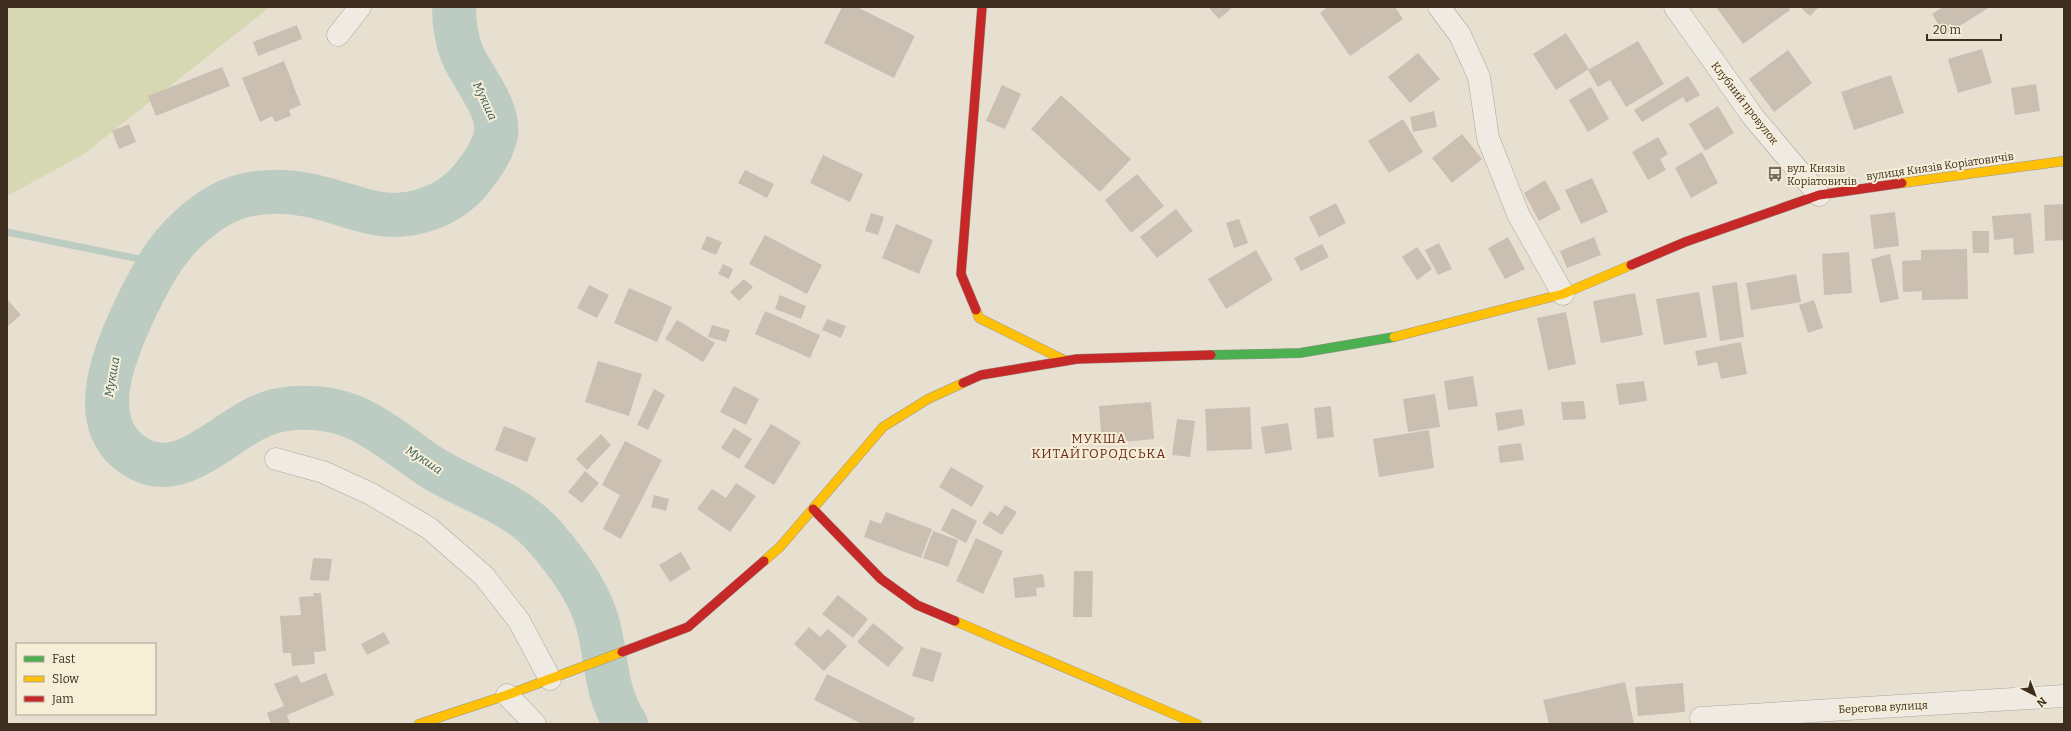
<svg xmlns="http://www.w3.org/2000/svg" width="2071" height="731" font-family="Bitter,serif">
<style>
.green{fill:#d6d7b3}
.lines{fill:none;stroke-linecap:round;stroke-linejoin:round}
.stream{stroke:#bcccc2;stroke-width:7}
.river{stroke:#bcccc2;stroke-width:44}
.building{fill:#cbbfb2}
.street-casing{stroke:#ada599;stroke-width:23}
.fast-casing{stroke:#9c958a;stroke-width:10}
.slow-casing{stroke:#9c958a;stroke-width:10}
.jam-casing{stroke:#9c958a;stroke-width:10}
.street{stroke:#efebe3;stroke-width:22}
.fast{stroke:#4caf50;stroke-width:9}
.slow{stroke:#ffc107;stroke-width:9}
.jam{stroke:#c62828;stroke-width:9}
.labels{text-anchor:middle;stroke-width:4;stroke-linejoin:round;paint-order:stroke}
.street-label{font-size:11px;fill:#3d2e20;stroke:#f7eed8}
.poi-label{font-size:11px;fill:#3d2e20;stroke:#f7eed8;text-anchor:start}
.water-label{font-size:12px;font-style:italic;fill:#2f5d5a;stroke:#f7eed8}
.quarter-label{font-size:13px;letter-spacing:1px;fill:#6b2e1e;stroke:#f7eed8}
</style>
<rect width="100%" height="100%" fill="#e7e0d1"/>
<path class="green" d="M 7,7 L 270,7 L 84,154 L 7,196 Z"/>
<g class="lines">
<path class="stream" d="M 7,232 L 159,263"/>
<path class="river" d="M 454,7 C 454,24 456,40 463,56 C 473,78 500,109 496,134 C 493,150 483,164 473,177 C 449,208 407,221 370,212 C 349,207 329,199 308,195 C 290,191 268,191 251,194 C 227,198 206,212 189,228 C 165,249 151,277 137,305 C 117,347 83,421 133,455 C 178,487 221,433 261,416 C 271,411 284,409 295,408 C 316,407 339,410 358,419 C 386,432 410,454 436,470 C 473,492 516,503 545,537 C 568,563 591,594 599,628 C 607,662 606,695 626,724"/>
</g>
<path class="building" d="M 842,7 L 857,7 L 915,36 L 894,78 L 824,43 Z
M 1210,7 L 1233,7 L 1219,19 L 1209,8 Z
M 1328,7 L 1395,7 L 1403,19 L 1350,56 L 1320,13 Z
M 1716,7 L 1788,7 L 1790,10 L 1743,44 Z
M 1804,7 L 1819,7 L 1810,16 L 1802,9 Z
M 1943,7 L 1990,7 L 1945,35 L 1932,14 Z
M 297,25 L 302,39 L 258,56 L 253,42 Z
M 1566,33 L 1589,69 L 1556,90 L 1533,54 Z
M 1638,41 L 1664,84 L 1626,107 L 1610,80 L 1598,87 L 1588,70 Z
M 1982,49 L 1992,83 L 1958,93 L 1948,59 Z
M 1788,50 L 1812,83 L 1774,112 L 1749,79 Z
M 1418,53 L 1440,79 L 1410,103 L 1388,77 Z
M 284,61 L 301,105 L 289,110 L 291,116 L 275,122 L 272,116 L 260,122 L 242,78 Z
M 222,67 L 230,86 L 156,116 L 148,96 Z
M 1891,75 L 1904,113 L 1854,130 L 1841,92 Z
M 1688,76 L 1700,95 L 1686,103 L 1683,97 L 1642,122 L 1634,110 Z
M 2036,84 L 2040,111 L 2015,115 L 2011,88 Z
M 1002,85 L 1021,94 L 1005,129 L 986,121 Z
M 1591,87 L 1609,119 L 1588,132 L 1569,100 Z
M 1061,95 L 1131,159 L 1100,192 L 1031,129 Z
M 1718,106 L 1734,133 L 1705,151 L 1689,124 Z
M 1434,111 L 1437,127 L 1413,132 L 1410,117 Z
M 1403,119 L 1423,152 L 1389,173 L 1368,141 Z
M 129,124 L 136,142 L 119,149 L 112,131 Z
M 1462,134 L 1482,159 L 1452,183 L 1432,158 Z
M 1658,137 L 1668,154 L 1660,159 L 1666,170 L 1648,180 L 1632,152 Z
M 1702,152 L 1718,183 L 1691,198 L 1675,168 Z
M 823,155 L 863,174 L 850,202 L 810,183 Z
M 745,170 L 774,184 L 767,198 L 738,183 Z
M 1137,174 L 1164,206 L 1131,233 L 1105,200 Z
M 1592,178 L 1608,212 L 1581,224 L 1565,190 Z
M 1545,180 L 1561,209 L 1539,221 L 1524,193 Z
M 1336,203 L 1346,223 L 1319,237 L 1309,217 Z
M 2063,204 L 2064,240 L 2045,241 L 2044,205 Z
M 1176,209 L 1193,231 L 1157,258 L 1140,237 Z
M 1895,212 L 1899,246 L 1874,249 L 1870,215 Z
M 871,213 L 884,217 L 878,235 L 865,231 Z
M 2031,213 L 2034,253 L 2014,255 L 2013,238 L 1994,240 L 1992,216 Z
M 1239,219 L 1248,243 L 1234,248 L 1226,223 Z
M 896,224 L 933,240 L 919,274 L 882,258 Z
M 1972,231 L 1989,231 L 1989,253 L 1973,253 Z
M 765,235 L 822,265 L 807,294 L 749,264 Z
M 707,236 L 722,242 L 716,255 L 701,249 Z
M 1508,237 L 1525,269 L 1505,279 L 1488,248 Z
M 1594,237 L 1601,255 L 1567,268 L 1560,251 Z
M 1439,243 L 1452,269 L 1438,275 L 1425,250 Z
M 1322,244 L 1329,257 L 1301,271 L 1294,258 Z
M 1417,247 L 1432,269 L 1417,280 L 1402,257 Z
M 1967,249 L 1968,299 L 1922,300 L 1922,291 L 1903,292 L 1902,261 L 1921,260 L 1921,250 Z
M 1256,250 L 1273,280 L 1226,309 L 1208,279 Z
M 1849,252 L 1852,293 L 1824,295 L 1822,254 Z
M 1890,254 L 1899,299 L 1880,303 L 1871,259 Z
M 723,264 L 733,269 L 729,279 L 718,274 Z
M 1796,274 L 1801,302 L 1751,310 L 1746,283 Z
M 744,279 L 753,287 L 739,301 L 730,292 Z
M 1737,282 L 1744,337 L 1720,341 L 1712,286 Z
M 589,285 L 609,295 L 597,318 L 577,308 Z
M 629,288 L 672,307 L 657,342 L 614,323 Z
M 1699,292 L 1707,337 L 1664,345 L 1656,299 Z
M 1635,293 L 1643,335 L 1601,343 L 1593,301 Z
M 780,295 L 806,306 L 801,319 L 775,309 Z
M 7,299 L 21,315 L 7,327 Z
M 1814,300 L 1823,328 L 1808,333 L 1799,305 Z
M 765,311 L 820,335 L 810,358 L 755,334 Z
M 1566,312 L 1576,364 L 1548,370 L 1537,318 Z
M 827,319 L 846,326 L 841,338 L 822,330 Z
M 677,320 L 715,343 L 703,362 L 665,339 Z
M 712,325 L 730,330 L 726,342 L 708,337 Z
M 1741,342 L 1747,374 L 1721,379 L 1717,362 L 1698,366 L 1695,351 Z
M 598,361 L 642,374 L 629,416 L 585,402 Z
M 1473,376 L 1478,406 L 1448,410 L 1444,381 Z
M 1644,381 L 1647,401 L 1619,405 L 1616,384 Z
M 734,386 L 759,399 L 746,425 L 720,412 Z
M 654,389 L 665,395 L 648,430 L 637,425 Z
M 1435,394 L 1440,427 L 1408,432 L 1403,399 Z
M 1584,401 L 1586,419 L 1563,420 L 1561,402 Z
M 1151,402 L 1154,439 L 1102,444 L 1099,406 Z
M 1331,406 L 1334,437 L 1317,439 L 1314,408 Z
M 1250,407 L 1252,449 L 1207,451 L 1205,409 Z
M 1522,409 L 1525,425 L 1498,431 L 1495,413 Z
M 1177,419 L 1195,421 L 1190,457 L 1172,455 Z
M 1288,423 L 1292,450 L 1265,454 L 1261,427 Z
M 771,424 L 801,442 L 774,485 L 744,467 Z
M 504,426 L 536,438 L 527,462 L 495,450 Z
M 734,428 L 752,439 L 739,459 L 721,448 Z
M 1429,430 L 1434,468 L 1379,477 L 1373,439 Z
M 601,434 L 611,445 L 587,470 L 576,459 Z
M 625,441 L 662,460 L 621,539 L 603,529 L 620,495 L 602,485 Z
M 1521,443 L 1524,460 L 1500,463 L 1498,446 Z
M 951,467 L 984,486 L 972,507 L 939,487 Z
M 585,471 L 599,483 L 582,503 L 568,492 Z
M 736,483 L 756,496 L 730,532 L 697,509 L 712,489 L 726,498 Z
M 654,495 L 669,499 L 666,511 L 651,507 Z
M 1005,505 L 1017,512 L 1002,535 L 982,523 L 990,511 L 998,516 Z
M 952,508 L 977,521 L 966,543 L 941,530 Z
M 886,512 L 932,529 L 921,558 L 864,537 L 870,520 L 881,524 Z
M 933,531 L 958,540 L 948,567 L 923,558 Z
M 976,538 L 1003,551 L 983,594 L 956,581 Z
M 681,552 L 691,569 L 670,582 L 659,565 Z
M 313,558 L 332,559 L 329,581 L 310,580 Z
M 1074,571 L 1093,571 L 1092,617 L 1073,617 Z
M 1043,574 L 1045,587 L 1036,588 L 1037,596 L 1015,598 L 1013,578 Z
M 313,593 L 321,593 L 326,651 L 314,652 L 315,664 L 292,666 L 291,653 L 283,653 L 280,616 L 301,615 L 299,597 L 314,596 Z
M 838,595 L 868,619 L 853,638 L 822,614 Z
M 873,623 L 904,648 L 888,667 L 857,642 Z
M 809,627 L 820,637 L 828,629 L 847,646 L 824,671 L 794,644 Z
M 384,632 L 390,643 L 367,655 L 361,644 Z
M 921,647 L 942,653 L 933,682 L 912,676 Z
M 326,673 L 334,695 L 287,715 L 290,724 L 271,724 L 267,713 L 284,706 L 274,684 L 297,675 L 301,683 Z
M 827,674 L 915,718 L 912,724 L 862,724 L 814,700 Z
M 1625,682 L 1634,724 L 1549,724 L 1543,700 Z
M 1683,683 L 1685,712 L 1638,716 L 1635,687 Z"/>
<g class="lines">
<defs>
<path id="street" d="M 1439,7 L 1460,35 L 1479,77 L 1488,138 L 1518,214 L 1563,294
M 1675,7 L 1754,118 L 1819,195
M 338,35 L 360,7
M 276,459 L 323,472 L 371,494 L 429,528 L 484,576 L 519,621 L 550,679
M 507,695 L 535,724
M 1704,724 L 1701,718 L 2064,696"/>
<path id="fast" d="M 1211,355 L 1300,353 L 1394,337"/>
<path id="slow" d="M 1902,183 L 2064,161
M 976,310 L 979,318 L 1066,361
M 1394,337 L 1563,294 L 1631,265
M 764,561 L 780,547 L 883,427 L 928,399 L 963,383
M 955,621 L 1197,724
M 419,724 L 507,695 L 622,652"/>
<path id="jam" d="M 1631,265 L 1685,242 L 1819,195 L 1902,183
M 976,310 L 961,274 L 982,7
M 963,383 L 981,375 L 1077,359 L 1211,355
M 813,509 L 881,579 L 917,605 L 955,621
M 622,652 L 688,627 L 764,561"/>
</defs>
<use href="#street" class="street-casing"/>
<use href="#fast" class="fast-casing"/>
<use href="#slow" class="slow-casing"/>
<use href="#jam" class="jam-casing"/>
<use href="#street" class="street"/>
<use href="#fast" class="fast"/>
<use href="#slow" class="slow"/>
<use href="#jam" class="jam"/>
</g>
<defs>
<symbol id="bus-bare" viewBox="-9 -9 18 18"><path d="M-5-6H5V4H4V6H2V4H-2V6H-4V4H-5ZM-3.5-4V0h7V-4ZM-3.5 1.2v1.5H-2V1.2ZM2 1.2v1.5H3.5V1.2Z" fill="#786c5e" stroke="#f7eed8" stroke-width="2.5" paint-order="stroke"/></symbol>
</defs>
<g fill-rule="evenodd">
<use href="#bus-bare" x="1764" y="163" width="22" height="22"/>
</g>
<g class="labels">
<g class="street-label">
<text transform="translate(1745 103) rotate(52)" y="4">Клубний провулок</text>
<text transform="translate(1940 166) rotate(-8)" y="4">вулиця Князів Коріатовичів</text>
<text transform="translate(1883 707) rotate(-3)" y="4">Берегова вулиця</text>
</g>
<g class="poi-label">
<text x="1787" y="172">вул. Князів<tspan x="1787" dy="13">Коріатовичів</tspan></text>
</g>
<g class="water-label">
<text transform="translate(485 101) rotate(65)" y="4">Мукша</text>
<text transform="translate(112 377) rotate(-80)" y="4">Мукша</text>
<text transform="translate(424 460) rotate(33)" y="4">Мукша</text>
</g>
<g class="quarter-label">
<text x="1099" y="443">МУКША<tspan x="1099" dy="15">КИТАЙГОРОДСЬКА</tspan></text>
</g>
</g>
<rect width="2071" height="731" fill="none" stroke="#3d2e20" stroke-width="16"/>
<rect x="16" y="643" width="140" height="72" fill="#f7eed8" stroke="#ada18e"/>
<rect x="24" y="656" width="20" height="6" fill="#4caf50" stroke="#ada18e"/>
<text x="52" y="663" font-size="12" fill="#3d2e20">Fast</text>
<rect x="24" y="676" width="20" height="6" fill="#ffc107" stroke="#ada18e"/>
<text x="52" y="683" font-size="12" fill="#3d2e20">Slow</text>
<rect x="24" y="696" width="20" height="6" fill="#c62828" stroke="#ada18e"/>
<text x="52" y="703" font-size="12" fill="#3d2e20">Jam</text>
<g transform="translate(2035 695) rotate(138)" stroke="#f7eed8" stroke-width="3" paint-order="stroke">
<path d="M0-3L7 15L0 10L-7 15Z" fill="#3d2e20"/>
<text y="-6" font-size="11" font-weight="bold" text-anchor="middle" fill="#3d2e20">N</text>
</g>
<path d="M1927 34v6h74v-6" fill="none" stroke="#3d2e20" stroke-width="2"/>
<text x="1933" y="34" font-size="12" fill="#3d2e20" stroke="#f7eed8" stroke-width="3" paint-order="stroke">20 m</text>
</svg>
